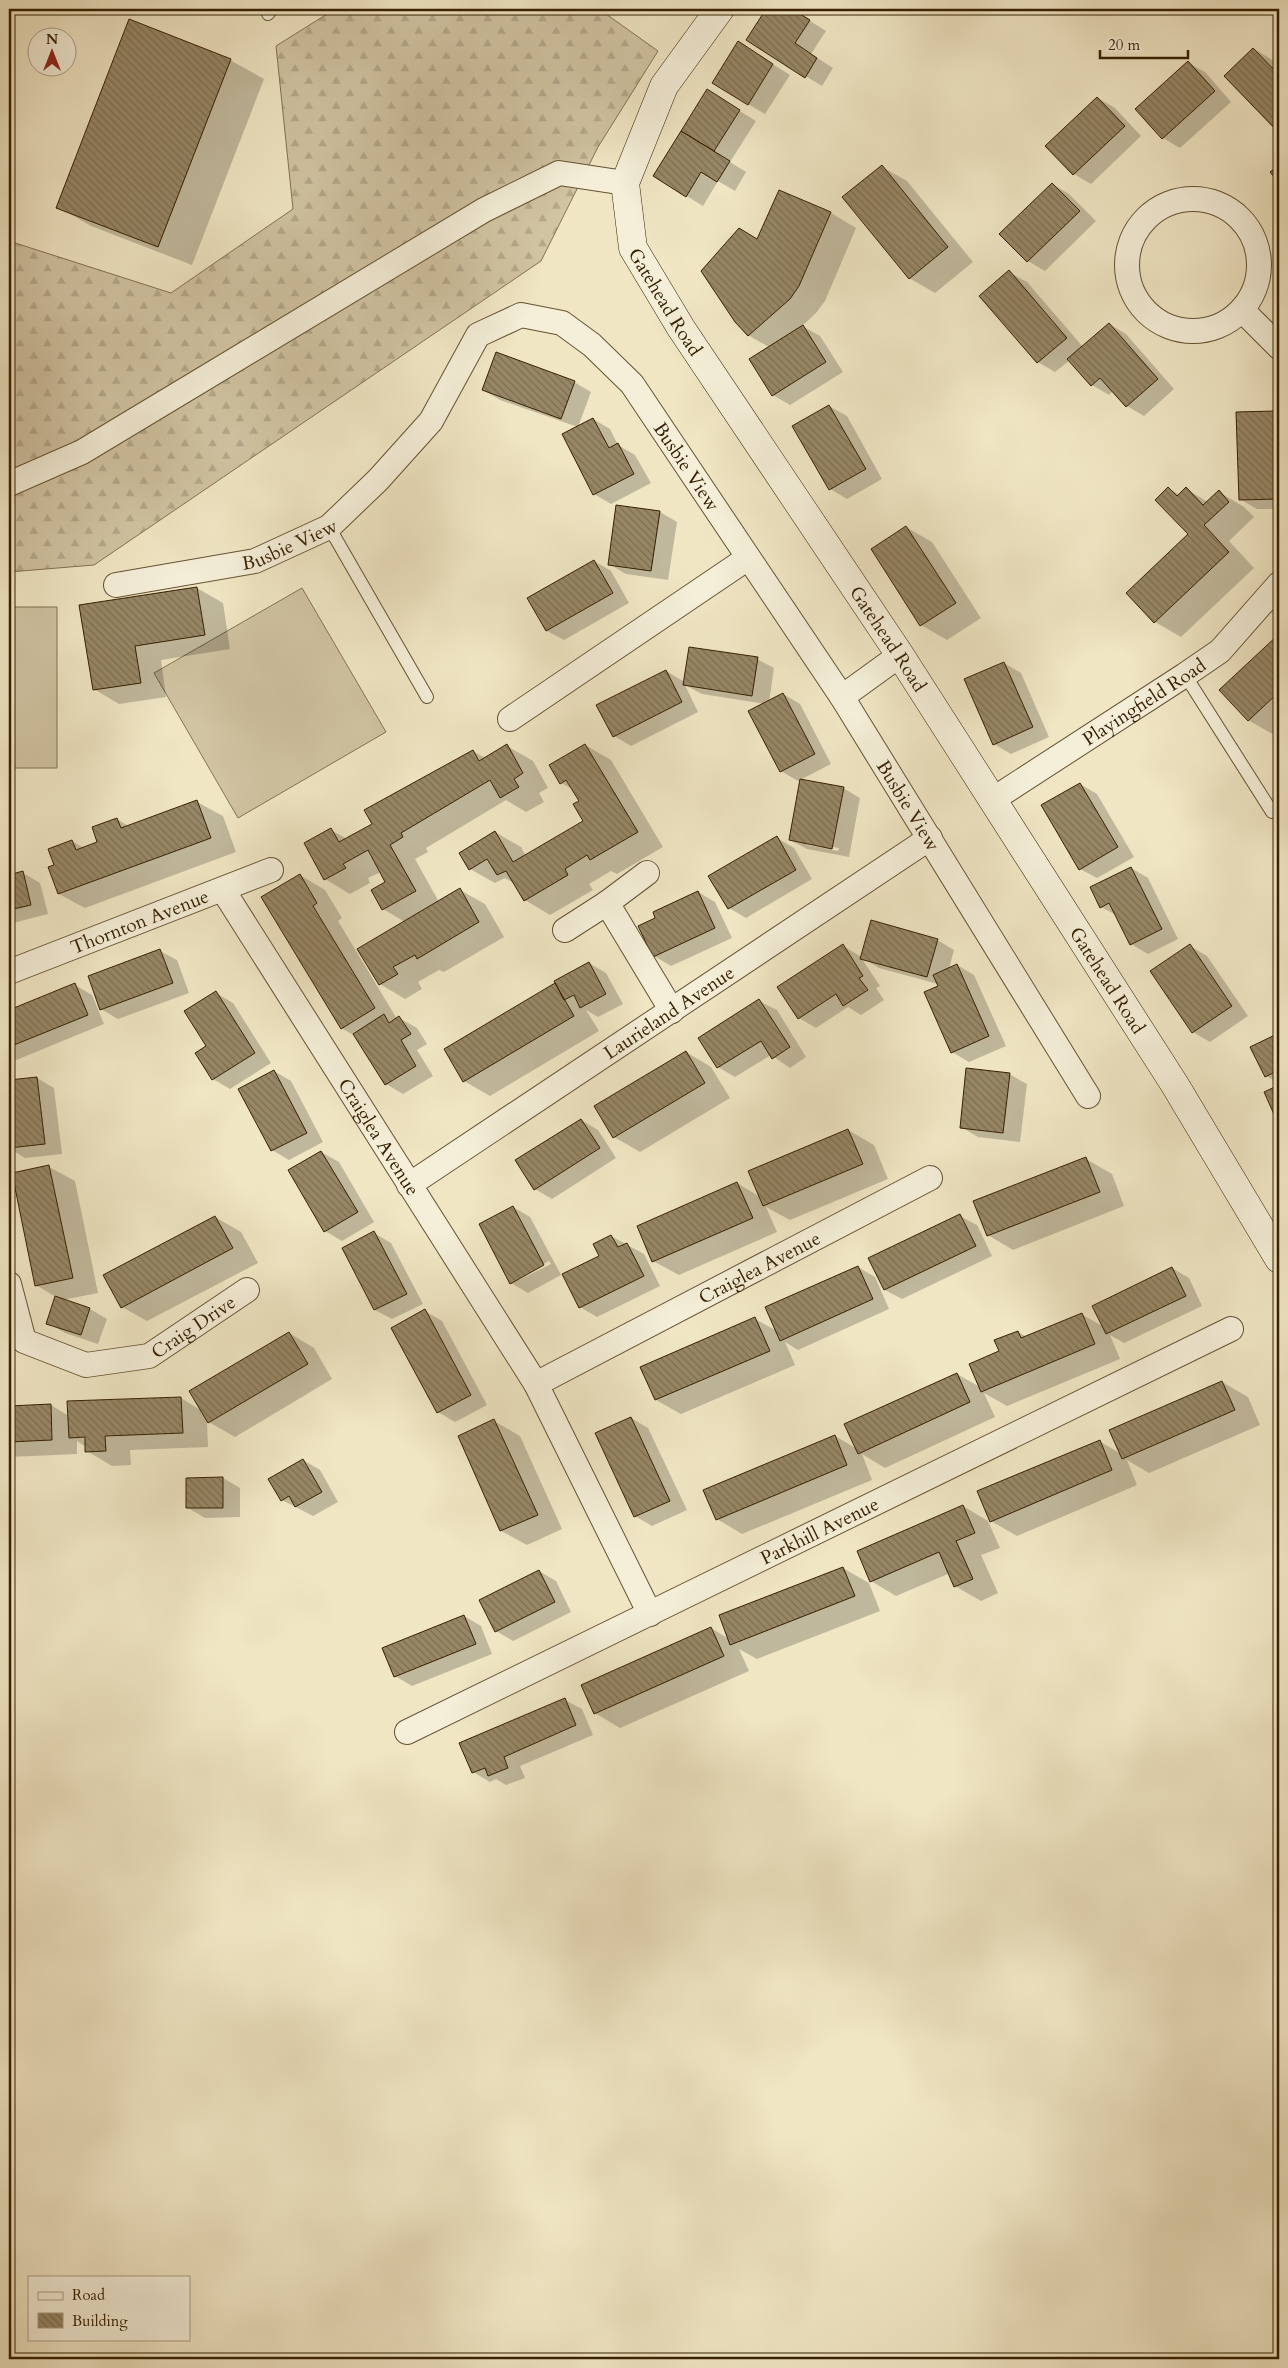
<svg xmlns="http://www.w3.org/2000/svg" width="1288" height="2368" font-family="Cardo,serif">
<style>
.forest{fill:url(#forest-firs);stroke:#847252}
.pitch{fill:#d1c4a3;stroke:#847252}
.shadow{fill:#0003;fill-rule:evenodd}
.building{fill:url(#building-back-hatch);stroke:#372001}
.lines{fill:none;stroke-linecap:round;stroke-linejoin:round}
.service-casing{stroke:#655232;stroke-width:14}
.minor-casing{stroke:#655232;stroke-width:26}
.secondary-casing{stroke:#372001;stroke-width:29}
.service{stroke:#f5efd9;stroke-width:12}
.minor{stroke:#f5efd9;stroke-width:24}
.secondary{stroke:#f5efd9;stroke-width:28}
.labels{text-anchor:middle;stroke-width:4.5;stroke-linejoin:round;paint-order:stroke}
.street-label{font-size:19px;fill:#372001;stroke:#f5efd9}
</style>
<defs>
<pattern id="forest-firs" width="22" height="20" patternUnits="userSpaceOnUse" patternTransform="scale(1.25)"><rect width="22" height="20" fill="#d1c4a3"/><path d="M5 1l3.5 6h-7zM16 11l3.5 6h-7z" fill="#b4a88b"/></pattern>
<pattern id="building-back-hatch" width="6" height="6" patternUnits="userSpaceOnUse" patternTransform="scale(1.25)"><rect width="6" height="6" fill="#978766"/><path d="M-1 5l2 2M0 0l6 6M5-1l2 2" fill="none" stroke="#7c6e52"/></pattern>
</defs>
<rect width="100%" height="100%" fill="#f0e6c4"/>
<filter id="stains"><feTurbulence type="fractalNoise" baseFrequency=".004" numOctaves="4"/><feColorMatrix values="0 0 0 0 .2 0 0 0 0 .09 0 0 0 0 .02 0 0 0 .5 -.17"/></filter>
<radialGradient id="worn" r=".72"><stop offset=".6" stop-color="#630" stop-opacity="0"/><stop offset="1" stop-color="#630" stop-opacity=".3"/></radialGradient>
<path class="forest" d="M 335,9 L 599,9 L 658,51 L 598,147 L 541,261 L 94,565 L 9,572 L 9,241 L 171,293 L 293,209 L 276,46 Z"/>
<path class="pitch" d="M 302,588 L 386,732 L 238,818 L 154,673 Z
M 9,607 L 57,607 L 57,768 L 9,768 Z"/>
<path class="shadow" d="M 767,9 L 791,9 L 826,31 L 811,54 L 833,68 L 822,86 L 747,40 Z
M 1254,49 L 1271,59 L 1279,68 L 1279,132 L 1226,76 Z
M 755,53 L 790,75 L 765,114 L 748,104 Z
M 230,60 L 264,79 L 192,265 L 91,226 L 58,207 Z
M 1188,63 L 1205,72 L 1231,102 L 1180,148 L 1163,138 L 1137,109 Z
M 707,91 L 756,121 L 730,162 L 746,172 L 735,191 L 718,181 L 703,206 L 654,176 Z
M 1098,98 L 1115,108 L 1141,136 L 1091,184 L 1074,174 Z
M 882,167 L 907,181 L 973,262 L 935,293 L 909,278 Z
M 1052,184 L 1069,194 L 1096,221 L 1045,271 L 1028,261 L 1001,234 Z
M 779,191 L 831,213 L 856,228 L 825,301 L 816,313 L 802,326 L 820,336 L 843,372 L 790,405 L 773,395 L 750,359 L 769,347 L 748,335 L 758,240 Z
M 1009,272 L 1027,282 L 1083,347 L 1109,324 L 1126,334 L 1174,389 L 1144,416 L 1127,406 L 1113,391 L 1109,395 L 1092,385 L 1070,360 L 1055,372 L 1038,362 L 981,296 Z
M 574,382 L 591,392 L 578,427 L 593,419 L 610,429 L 618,445 L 635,455 L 651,483 L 611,504 L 594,494 L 578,427 L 500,400 L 483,390 Z
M 829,406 L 847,416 L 882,479 L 847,499 L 830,489 Z
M 1276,412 L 1279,414 L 1279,509 L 1257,509 L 1240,499 Z
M 1168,488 L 1180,495 L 1186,489 L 1208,502 L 1219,492 L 1244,507 L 1254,517 L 1229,541 L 1254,568 L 1181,637 L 1155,622 L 1127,593 L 1189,534 Z
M 660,512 L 677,522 L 668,580 L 626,574 L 609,564 Z
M 906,527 L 932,542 L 981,618 L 947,640 L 921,625 Z
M 594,561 L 611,571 L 629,603 L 564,640 L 547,631 L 529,599 Z
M 197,588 L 223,603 L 230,649 L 161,660 L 166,697 L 119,704 L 94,689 L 80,606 Z
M 1279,636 L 1279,730 L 1274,735 L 1248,720 L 1220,690 Z
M 757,659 L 774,668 L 769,702 L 783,694 L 800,704 L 831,764 L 798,781 L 781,771 L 765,704 L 702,694 L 685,685 Z
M 1004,663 L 1021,673 L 1049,737 L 1011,754 L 994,744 Z
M 666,671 L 683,681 L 698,712 L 631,746 L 614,736 Z
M 585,745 L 611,760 L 663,847 L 617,874 L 611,871 L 589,884 L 593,890 L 550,915 L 525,900 L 515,884 L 505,878 L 495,883 L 470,869 L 495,832 L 521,847 L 526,856 L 584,821 L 580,801 L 574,790 L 561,783 Z
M 507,746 L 533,761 L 548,788 L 539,793 L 544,802 L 526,812 L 506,800 L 426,848 L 428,852 L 415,859 L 439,902 L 460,890 L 485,904 L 504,937 L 444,972 L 439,970 L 418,982 L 422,989 L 405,999 L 380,984 L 405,922 L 383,909 L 387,883 L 381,872 L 368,878 L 370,883 L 350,894 L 325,879 L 331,830 L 347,839 L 374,824 L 473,751 L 485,758 Z
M 1080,784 L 1097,794 L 1134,857 L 1097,878 L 1080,869 Z
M 843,788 L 860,798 L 849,857 L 807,849 L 790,840 ZM 807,842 L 839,848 L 838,851 L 807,845 Z
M 197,802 L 223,816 L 236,852 L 85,908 L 59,894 L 49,867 L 55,865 L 72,841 L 84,848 L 99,842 L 117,819 L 130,827 Z
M 777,838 L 794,848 L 812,879 L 746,918 L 729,908 Z
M 1131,868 L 1148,878 L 1178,939 L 1148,954 L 1131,944 L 1118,916 L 1101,907 Z
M 23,873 L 40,883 L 48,914 L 9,924 L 9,876 Z
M 300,875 L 325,890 L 342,918 L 338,921 L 397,1019 L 399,1018 L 417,1028 L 427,1044 L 417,1050 L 433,1076 L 403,1094 L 386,1084 L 357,1037 L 341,1028 Z
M 698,892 L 715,902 L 732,938 L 671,966 L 654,956 L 657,919 Z
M 937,940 L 954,950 L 949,969 L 957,965 L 974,975 L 1006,1046 L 969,1062 L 952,1052 L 938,984 L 879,968 L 862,958 Z
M 843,946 L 860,956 L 880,986 L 876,988 L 884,1000 L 861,1015 L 848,1007 L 816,1028 L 799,1018 Z
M 1190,946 L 1207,956 L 1248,1016 L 1210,1042 L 1193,1032 Z
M 160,951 L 177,960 L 189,993 L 118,1019 L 101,1009 Z
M 589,963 L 606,973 L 623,1004 L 598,1017 L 586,1010 L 599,1031 L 490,1096 L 464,1081 L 555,985 Z
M 75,985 L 92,995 L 104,1024 L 9,1063 L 9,1012 Z
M 216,993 L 233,1003 L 271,1063 L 230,1089 L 213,1079 L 208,1046 Z
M 759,1001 L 777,1010 L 806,1057 L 790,1068 L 771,1055 L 735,1077 L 718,1067 Z
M 1279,1034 L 1279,1083 L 1266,1076 L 1252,1048 Z
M 686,1052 L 711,1067 L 730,1098 L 640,1152 L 614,1137 L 595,1107 Z
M 274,1071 L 291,1081 L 323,1142 L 289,1160 L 272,1150 Z
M 1009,1074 L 1027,1084 L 1020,1142 L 978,1137 L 961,1127 Z
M 37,1078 L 54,1088 L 62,1154 L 25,1158 L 9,1148 L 9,1081 Z
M 581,1120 L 598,1130 L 616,1158 L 552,1199 L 535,1189 Z
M 848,1130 L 874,1145 L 888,1179 L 790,1220 L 766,1207 L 777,1232 L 679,1275 L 653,1261 L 737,1183 L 760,1197 Z
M 321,1152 L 339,1162 L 374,1222 L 342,1241 L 325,1231 Z
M 1086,1159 L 1112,1174 L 1124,1206 L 1013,1250 L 988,1235 Z
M 49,1167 L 75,1181 L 98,1293 L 62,1300 L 90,1309 L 107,1319 L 98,1344 L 65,1333 L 48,1323 L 56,1297 L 36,1285 Z
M 513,1207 L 530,1217 L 561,1275 L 528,1293 L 511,1283 ZM 549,1261 L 551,1264 L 519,1280 L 519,1278 Z
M 960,1216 L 977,1225 L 992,1256 L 902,1299 L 885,1290 Z
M 215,1217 L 241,1232 L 258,1263 L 147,1321 L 122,1307 Z
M 374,1233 L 391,1243 L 423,1304 L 392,1319 L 375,1310 L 343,1249 Z
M 611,1236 L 644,1254 L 660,1286 L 597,1317 L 580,1307 L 600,1256 Z
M 858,1267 L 875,1277 L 889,1309 L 798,1350 L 785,1342 L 795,1365 L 681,1414 L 656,1400 L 755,1319 L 777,1331 Z
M 1172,1268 L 1189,1278 L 1202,1306 L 1124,1343 L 1110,1335 L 1120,1359 L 1007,1406 L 984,1393 L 995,1417 L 885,1468 L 862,1454 L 872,1480 L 742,1534 L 717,1519 L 835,1436 L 857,1449 L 957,1374 L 980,1387 L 1000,1352 L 1018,1332 L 1027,1337 L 1081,1314 L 1104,1327 Z
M 425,1311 L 442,1321 L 487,1405 L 455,1422 L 438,1412 Z
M 289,1333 L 314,1348 L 332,1379 L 235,1437 L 207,1421 L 208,1447 L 130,1450 L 131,1465 L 112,1466 L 87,1451 L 86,1447 L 77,1441 L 77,1454 L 9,1457 L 9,1407 L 51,1405 L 69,1416 L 68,1403 L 181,1398 L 202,1411 Z
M 1222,1382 L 1248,1397 L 1260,1425 L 1149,1473 L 1127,1460 L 1137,1485 L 1017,1536 L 991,1521 L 1099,1441 L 1121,1454 Z
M 631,1418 L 648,1428 L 687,1510 L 652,1526 L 635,1516 Z
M 494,1421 L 520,1436 L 562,1529 L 527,1545 L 501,1531 L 459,1437 Z
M 303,1460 L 320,1470 L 338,1502 L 313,1516 L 282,1500 Z
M 223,1478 L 240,1488 L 240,1517 L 205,1518 L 188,1508 Z
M 963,1506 L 988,1521 L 1000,1548 L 981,1555 L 998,1593 L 981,1601 L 955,1586 L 950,1573 L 896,1596 L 871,1581 Z
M 843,1568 L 869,1583 L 880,1611 L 757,1659 L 739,1649 L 749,1671 L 620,1728 L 595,1713 L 711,1628 L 729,1639 Z
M 539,1571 L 556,1581 L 571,1612 L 513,1641 L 496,1631 Z
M 464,1616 L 481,1626 L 492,1654 L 412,1686 L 395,1676 Z
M 565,1700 L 582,1709 L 593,1735 L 520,1766 L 525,1778 L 506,1785 L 496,1779 L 490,1782 L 473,1772 Z"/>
<path class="building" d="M 766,9 L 792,9 L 810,20 L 795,43 L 817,58 L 805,78 L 746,40 Z
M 129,19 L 231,59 L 158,247 L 56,208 Z
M 738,41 L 773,64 L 748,105 L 712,83 Z
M 1253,48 L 1279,75 L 1279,133 L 1224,76 Z
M 1188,61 L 1215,91 L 1162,139 L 1135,109 Z
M 707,89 L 740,110 L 714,151 L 681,131 Z
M 1097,97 L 1125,126 L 1073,175 L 1045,146 Z
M 681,131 L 730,161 L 717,182 L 701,172 L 686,197 L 653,176 Z
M 882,165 L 948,247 L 909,279 L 842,197 Z
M 1279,165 L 1279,183 L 1270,172 Z
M 1052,183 L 1080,211 L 1027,262 L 999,234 Z
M 779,190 L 831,212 L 799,286 L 790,299 L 748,336 L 735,322 L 701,271 L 739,228 L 757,239 Z
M 1009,270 L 1067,338 L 1037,363 L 979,296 Z
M 1109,323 L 1158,379 L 1126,407 L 1100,378 L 1091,386 L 1067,359 Z
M 803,325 L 826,362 L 772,396 L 749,359 Z
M 496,352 L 575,381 L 561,419 L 482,390 Z
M 829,405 L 866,469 L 829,490 L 792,426 Z
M 1276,411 L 1279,499 L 1239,500 L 1236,412 Z
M 593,418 L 609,448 L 618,443 L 634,474 L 593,495 L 562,434 Z
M 1168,487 L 1177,496 L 1186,487 L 1203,505 L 1219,490 L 1229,502 L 1204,525 L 1229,552 L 1154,623 L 1126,593 L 1188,534 L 1155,500 Z
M 616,505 L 660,511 L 651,571 L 608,565 Z
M 906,526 L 956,603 L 920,626 L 871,549 Z
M 594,560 L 613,593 L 546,631 L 527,598 Z
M 197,587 L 205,635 L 135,646 L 141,683 L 93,690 L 79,605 Z
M 1279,634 L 1279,692 L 1248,721 L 1219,690 Z
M 689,647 L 758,657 L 752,696 L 683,685 Z
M 1004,662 L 1033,727 L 993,745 L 964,679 Z
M 666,670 L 682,702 L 613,737 L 596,705 Z
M 783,693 L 815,754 L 780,772 L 748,711 Z
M 507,744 L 523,773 L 514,779 L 519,787 L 500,798 L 490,780 L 401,833 L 403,837 L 390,845 L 416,891 L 382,910 L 371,890 L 385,882 L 368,850 L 343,864 L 346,868 L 324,880 L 304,843 L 331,828 L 339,842 L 372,824 L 364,810 L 473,750 L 479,761 Z
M 585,744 L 638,832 L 590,860 L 587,855 L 565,869 L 568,875 L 524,901 L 506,871 L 497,875 L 487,859 L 469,870 L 459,853 L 495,831 L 513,862 L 583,821 L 573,804 L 579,801 L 566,780 L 560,784 L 549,765 Z
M 800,779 L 844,787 L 832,849 L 789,840 Z
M 1080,783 L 1118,847 L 1079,870 L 1041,805 Z
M 197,800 L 211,838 L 58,894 L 48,867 L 54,865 L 48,849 L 72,840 L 76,850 L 97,842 L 92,827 L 117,818 L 121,828 Z
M 777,836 L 796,870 L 728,909 L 708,876 Z
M 1131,867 L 1162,929 L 1130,945 L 1109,903 L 1100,908 L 1090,887 Z
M 23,871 L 31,905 L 9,910 L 9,875 Z
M 300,874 L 317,903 L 313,906 L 375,1008 L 341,1029 L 261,897 Z
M 460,888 L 479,922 L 417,959 L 415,955 L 393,967 L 398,974 L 379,985 L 357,949 Z
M 698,891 L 715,928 L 653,957 L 638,926 L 655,918 L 653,912 Z
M 871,920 L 938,939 L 927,977 L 860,959 Z
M 843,944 L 863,976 L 859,978 L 868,990 L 843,1006 L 836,994 L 798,1019 L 777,987 Z
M 1190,944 L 1232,1006 L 1192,1033 L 1150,971 Z
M 160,949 L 173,983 L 100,1010 L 88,976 Z
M 589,962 L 606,994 L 580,1008 L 574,995 L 564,1000 L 554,981 Z
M 957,964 L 989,1036 L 951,1053 L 924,992 L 938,986 L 933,975 Z
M 75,983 L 88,1015 L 9,1047 L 9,1010 Z
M 555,983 L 574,1016 L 463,1082 L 444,1049 Z
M 216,991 L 255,1053 L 212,1080 L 195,1053 L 206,1046 L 184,1011 Z
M 759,999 L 790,1047 L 772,1059 L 761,1041 L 717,1068 L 698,1038 Z
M 384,1014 L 389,1023 L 399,1016 L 411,1034 L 401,1040 L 416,1066 L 385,1085 L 353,1034 Z
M 1279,1033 L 1279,1070 L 1265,1077 L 1250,1047 Z
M 686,1051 L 705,1083 L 613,1138 L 594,1106 Z
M 966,1068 L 1010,1073 L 1003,1133 L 960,1128 Z
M 274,1070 L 307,1133 L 271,1151 L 238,1089 Z
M 37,1077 L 45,1144 L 9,1148 L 9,1080 Z
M 1279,1085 L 1279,1120 L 1277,1121 L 1264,1092 Z
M 581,1119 L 600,1148 L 534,1190 L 515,1160 Z
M 848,1129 L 863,1164 L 763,1206 L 748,1171 Z
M 321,1151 L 358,1212 L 324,1232 L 288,1170 Z
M 1086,1157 L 1100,1192 L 987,1236 L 973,1201 Z
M 49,1165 L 73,1278 L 35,1286 L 12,1173 Z
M 737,1182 L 753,1218 L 652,1262 L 637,1226 Z
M 513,1206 L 544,1265 L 510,1284 L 479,1224 Z
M 960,1214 L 976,1246 L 884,1290 L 868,1258 Z
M 215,1216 L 233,1248 L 121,1308 L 103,1275 Z
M 374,1231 L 407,1294 L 374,1310 L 342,1248 Z
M 611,1235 L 618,1247 L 627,1243 L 644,1276 L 579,1308 L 562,1274 L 599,1256 L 593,1244 Z
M 858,1266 L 873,1299 L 780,1341 L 765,1307 Z
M 1172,1267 L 1186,1296 L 1106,1334 L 1092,1306 Z
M 55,1296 L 90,1308 L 81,1335 L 46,1324 Z
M 425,1309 L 471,1395 L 437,1413 L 391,1328 Z
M 1082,1313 L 1095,1344 L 981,1392 L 969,1364 L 999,1351 L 994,1340 L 1018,1331 L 1021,1338 Z
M 755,1317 L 770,1351 L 655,1400 L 640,1367 Z
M 289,1332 L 308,1364 L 208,1423 L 189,1391 Z
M 957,1373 L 970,1402 L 858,1454 L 844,1424 Z
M 1222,1381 L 1235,1410 L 1122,1459 L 1109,1430 Z
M 181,1397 L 183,1433 L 105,1436 L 106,1451 L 85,1452 L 85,1437 L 69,1438 L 67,1401 Z
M 51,1404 L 52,1440 L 9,1442 L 9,1406 Z
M 631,1417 L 670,1501 L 634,1517 L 595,1433 Z
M 494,1419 L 538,1515 L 500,1531 L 458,1436 Z
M 835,1435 L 847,1465 L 716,1520 L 703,1490 Z
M 1100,1440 L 1112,1470 L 990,1522 L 977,1491 Z
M 303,1459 L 322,1492 L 295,1507 L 289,1496 L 281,1501 L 268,1479 Z
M 223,1477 L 223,1508 L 186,1508 L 186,1478 Z
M 963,1505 L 975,1533 L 956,1541 L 973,1579 L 954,1587 L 939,1552 L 870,1582 L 857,1551 Z
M 843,1567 L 855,1596 L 730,1645 L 719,1615 Z
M 539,1570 L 555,1602 L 495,1632 L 479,1600 Z
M 464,1615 L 476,1644 L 394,1677 L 382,1648 Z
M 711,1627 L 724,1656 L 594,1714 L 581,1685 Z
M 565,1698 L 576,1725 L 504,1757 L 508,1768 L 488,1776 L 485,1768 L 472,1773 L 459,1743 Z"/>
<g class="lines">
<defs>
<path id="service" d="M 268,14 L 272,9
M 329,527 L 427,697
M 1185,675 L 1272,812"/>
<g id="minor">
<circle cx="1193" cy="265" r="66"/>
<path d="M 1242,310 L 1279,347"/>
<path d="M 9,484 L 82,452 L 484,210 L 559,173 L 625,183"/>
<path id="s1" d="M 116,585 L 255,561 L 329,527 L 378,480 L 431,421 L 478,335 L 521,315 L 562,323 L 592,345 L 632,384 L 842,697 L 1088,1096"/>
<path d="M 842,697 L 900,655"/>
<path d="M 510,719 L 748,558"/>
<path id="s2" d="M 992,800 L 1185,675 L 1220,651 L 1279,584"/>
<path id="s3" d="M 223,890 L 536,1384 L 650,1614"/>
<path d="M 607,903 L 672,1011"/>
<path d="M 565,930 L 607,903 L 647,873"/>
<path id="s4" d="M 9,972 L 271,870"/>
<path id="s5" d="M 409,1185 L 930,838"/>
<path id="s6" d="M 9,1284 L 24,1341 L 86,1365 L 149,1356 L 247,1290"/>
<path id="s7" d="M 536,1384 L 930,1178"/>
<path id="s8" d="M 407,1732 L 1231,1329"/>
</g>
<g id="secondary">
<path id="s9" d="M 720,9 L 664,86 L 625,183 L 633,248 L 681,328 L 900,655 L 1175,1085 L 1279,1259"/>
</g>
</defs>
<use href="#service" class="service-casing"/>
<use href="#minor" class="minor-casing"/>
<use href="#secondary" class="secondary-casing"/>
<use href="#service" class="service"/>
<use href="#minor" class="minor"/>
<use href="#secondary" class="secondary"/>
</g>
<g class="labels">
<g class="street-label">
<text dy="7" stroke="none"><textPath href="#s9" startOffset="328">Gatehead Road</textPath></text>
<text dy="7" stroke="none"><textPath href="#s1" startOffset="749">Busbie View</textPath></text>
<text dy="7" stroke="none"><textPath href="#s1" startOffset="179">Busbie View</textPath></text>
<text dy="7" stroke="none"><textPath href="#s9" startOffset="732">Gatehead Road</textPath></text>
<text dy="7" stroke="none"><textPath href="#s2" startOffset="181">Playingfield Road</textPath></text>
<text dy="7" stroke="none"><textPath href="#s1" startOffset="1154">Busbie View</textPath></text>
<text dy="7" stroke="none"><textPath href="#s4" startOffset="140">Thornton Avenue</textPath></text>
<text dy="7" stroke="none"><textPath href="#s9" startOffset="1138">Gatehead Road</textPath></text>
<text dy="7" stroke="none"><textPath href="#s5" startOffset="312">Laurieland Avenue</textPath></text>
<text dy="7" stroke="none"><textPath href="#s3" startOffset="292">Craiglea Avenue</textPath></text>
<text dy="7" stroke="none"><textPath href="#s7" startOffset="252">Craiglea Avenue</textPath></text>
<text dy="7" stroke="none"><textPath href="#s6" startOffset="242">Craig Drive</textPath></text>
<text dy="7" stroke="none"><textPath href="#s8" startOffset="459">Parkhill Avenue</textPath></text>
</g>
</g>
<rect width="1288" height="2368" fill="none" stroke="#f0e6c4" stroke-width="30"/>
<rect x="10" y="10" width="1268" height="2348" fill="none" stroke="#372001" stroke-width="2.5"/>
<rect x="15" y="15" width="1258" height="2338" fill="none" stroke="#372001"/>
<rect x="28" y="2276" width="162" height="65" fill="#f5efd9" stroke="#a99c83"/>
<rect x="38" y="2292" width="25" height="8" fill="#f5efd9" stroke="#a99c83"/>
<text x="72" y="2300" font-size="15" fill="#372001">Road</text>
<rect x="38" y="2313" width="25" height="15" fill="url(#building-back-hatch)" stroke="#a99c83"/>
<text x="72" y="2326" font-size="15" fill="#372001">Building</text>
<g transform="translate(52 52)"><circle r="24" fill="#f5efd9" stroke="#a99c83"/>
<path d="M0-4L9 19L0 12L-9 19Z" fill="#8f2418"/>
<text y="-8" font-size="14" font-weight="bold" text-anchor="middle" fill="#372001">N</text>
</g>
<path d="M1100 50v8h88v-8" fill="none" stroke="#372001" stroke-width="2.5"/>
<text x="1108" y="50" font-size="15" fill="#372001" stroke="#f5efd9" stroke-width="4" paint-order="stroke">20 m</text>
<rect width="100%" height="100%" filter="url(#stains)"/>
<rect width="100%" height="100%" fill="url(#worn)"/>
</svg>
